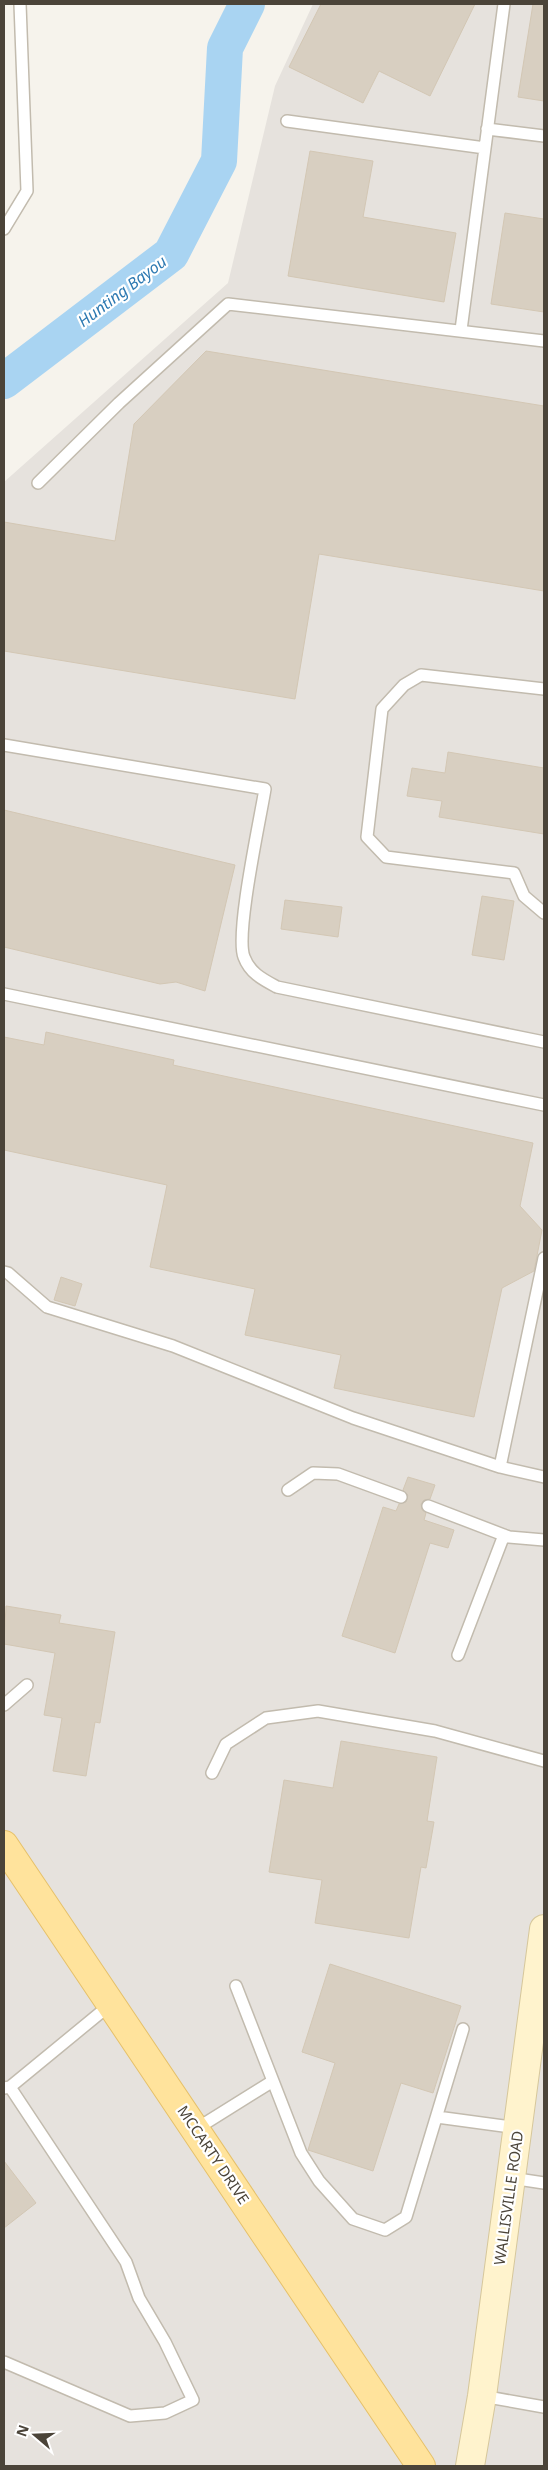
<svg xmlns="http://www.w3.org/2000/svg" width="548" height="2470" font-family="'Noto Sans',sans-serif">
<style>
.industrial{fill:#e6e2dd}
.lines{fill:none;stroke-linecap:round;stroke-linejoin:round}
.river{stroke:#a9d4f2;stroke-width:36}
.building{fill:#d8cfc1;stroke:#d3c7b4}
.service-casing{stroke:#c2bbae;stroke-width:14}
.secondary-casing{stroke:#d6c79b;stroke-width:30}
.primary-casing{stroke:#e6c16a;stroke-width:30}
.service{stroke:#fff;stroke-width:11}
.secondary{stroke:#fff3cd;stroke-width:28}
.primary{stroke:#ffe39c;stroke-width:28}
.labels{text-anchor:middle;stroke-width:4.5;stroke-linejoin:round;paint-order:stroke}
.street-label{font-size:15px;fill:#4b4439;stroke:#fff}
.water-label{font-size:16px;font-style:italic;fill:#2e7ab2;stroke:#fff}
</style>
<rect width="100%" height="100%" fill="#f6f3ec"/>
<path class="industrial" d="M 313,4 L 544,4 L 544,2466 L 4,2466 L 4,482 L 228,283 L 275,86 Z"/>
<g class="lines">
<path class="river" d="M 4,381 L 171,254 L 219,161 L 225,48 L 247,4"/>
</g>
<path class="building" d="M 321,4 L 475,4 L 430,96 L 379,71 L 363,103 L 289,67 Z
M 533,4 L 544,4 L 544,101 L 518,97 Z
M 310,151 L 373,161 L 363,217 L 456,233 L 444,302 L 288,276 Z
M 505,213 L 544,219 L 544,312 L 491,304 Z
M 206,351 L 544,406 L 544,591 L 319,554 L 295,699 L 4,651 L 4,522 L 115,541 L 134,424 Z
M 448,752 L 544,768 L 544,834 L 439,817 L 442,801 L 407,796 L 412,768 L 445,773 Z
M 4,810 L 235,865 L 205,991 L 176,982 L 160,984 L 4,947 Z
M 482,896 L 514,901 L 504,960 L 472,955 Z
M 285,900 L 342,907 L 338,937 L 281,929 Z
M 46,1032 L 174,1060 L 173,1065 L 533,1143 L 520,1206 L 542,1230 L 534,1271 L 502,1288 L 474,1417 L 334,1388 L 341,1355 L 245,1335 L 255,1289 L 150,1267 L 167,1185 L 4,1150 L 4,1037 L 44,1045 Z
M 61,1277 L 82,1284 L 75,1306 L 54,1300 Z
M 408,1477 L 435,1485 L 430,1499 L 424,1500 L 421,1504 L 422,1510 L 426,1513 L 424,1520 L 454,1530 L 448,1548 L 430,1543 L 395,1653 L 342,1636 L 383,1507 L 396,1511 L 399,1504 L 406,1502 L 408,1495 L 403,1490 Z
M 6,1606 L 61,1615 L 59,1623 L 115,1632 L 100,1723 L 95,1722 L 86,1776 L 53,1771 L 62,1718 L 44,1715 L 55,1653 L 4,1644 Z
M 341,1741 L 437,1757 L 427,1821 L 434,1822 L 426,1868 L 421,1867 L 409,1938 L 315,1923 L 322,1880 L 269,1872 L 284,1780 L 333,1788 Z
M 330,1964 L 461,2006 L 433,2093 L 401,2083 L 373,2171 L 308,2150 L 335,2063 L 302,2052 Z
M 4,2161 L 36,2203 L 4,2228 Z"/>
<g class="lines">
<defs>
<path id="service" d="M 287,121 L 485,148
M 487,129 L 544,136
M 4,229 L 27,191 L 20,4
M 461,330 L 504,4
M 38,483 L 119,403 L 228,304 L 544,341
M 544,689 L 421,675 L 404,685 L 382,709 L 367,837 L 386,857 L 514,873 L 524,896 L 544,913
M 4,745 L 265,789 C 260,820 235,934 244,957 C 250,973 262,979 277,987 L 544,1042
M 4,994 L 544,1105
M 544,1258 L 500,1467 L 544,1477
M 4,1272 L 8,1273 L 47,1307 L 173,1346 L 353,1418 L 500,1467
M 288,1490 L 313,1473 L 338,1474 L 401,1497
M 428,1506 L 509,1537 L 544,1540
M 458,1655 L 504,1535
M 4,1705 L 27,1685
M 212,1773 L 226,1744 L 266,1718 L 318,1711 L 435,1731 L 544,1761
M 236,1986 L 301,2153 L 319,2181 L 353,2219 L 385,2230 L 406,2217 L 463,2029
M 4,2088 L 10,2087 L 111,2004
M 437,2117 L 518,2128
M 196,2129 L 273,2081
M 511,2178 L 544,2183
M 4,2362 L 130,2416 L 165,2413 L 193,2400 L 165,2342 L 139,2298 L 126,2262 L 10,2087
M 482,2396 L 544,2407"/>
<path id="secondary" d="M 470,2466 L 482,2396 L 544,1929"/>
<path id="primary" d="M 4,1845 L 421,2466"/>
</defs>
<use href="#service" class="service-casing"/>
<use href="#secondary" class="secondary-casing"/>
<use href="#primary" class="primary-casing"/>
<use href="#service" class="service"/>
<use href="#secondary" class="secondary"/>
<use href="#primary" class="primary"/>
</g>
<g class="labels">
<g class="street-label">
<text transform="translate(213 2155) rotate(56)" y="5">MCCARTY DRIVE</text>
<text transform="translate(509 2198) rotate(-82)" y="5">WALLISVILLE ROAD</text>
</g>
<g class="water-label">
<text transform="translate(122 291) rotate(-37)" y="6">Hunting Bayou</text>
</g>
</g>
<rect width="548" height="2470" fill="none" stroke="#4b4439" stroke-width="10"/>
<g transform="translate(35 2435) rotate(289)" stroke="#ffffff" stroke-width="4" paint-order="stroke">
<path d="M0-4L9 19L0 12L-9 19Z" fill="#4b4439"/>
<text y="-8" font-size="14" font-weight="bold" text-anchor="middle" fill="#4b4439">N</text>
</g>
</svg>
